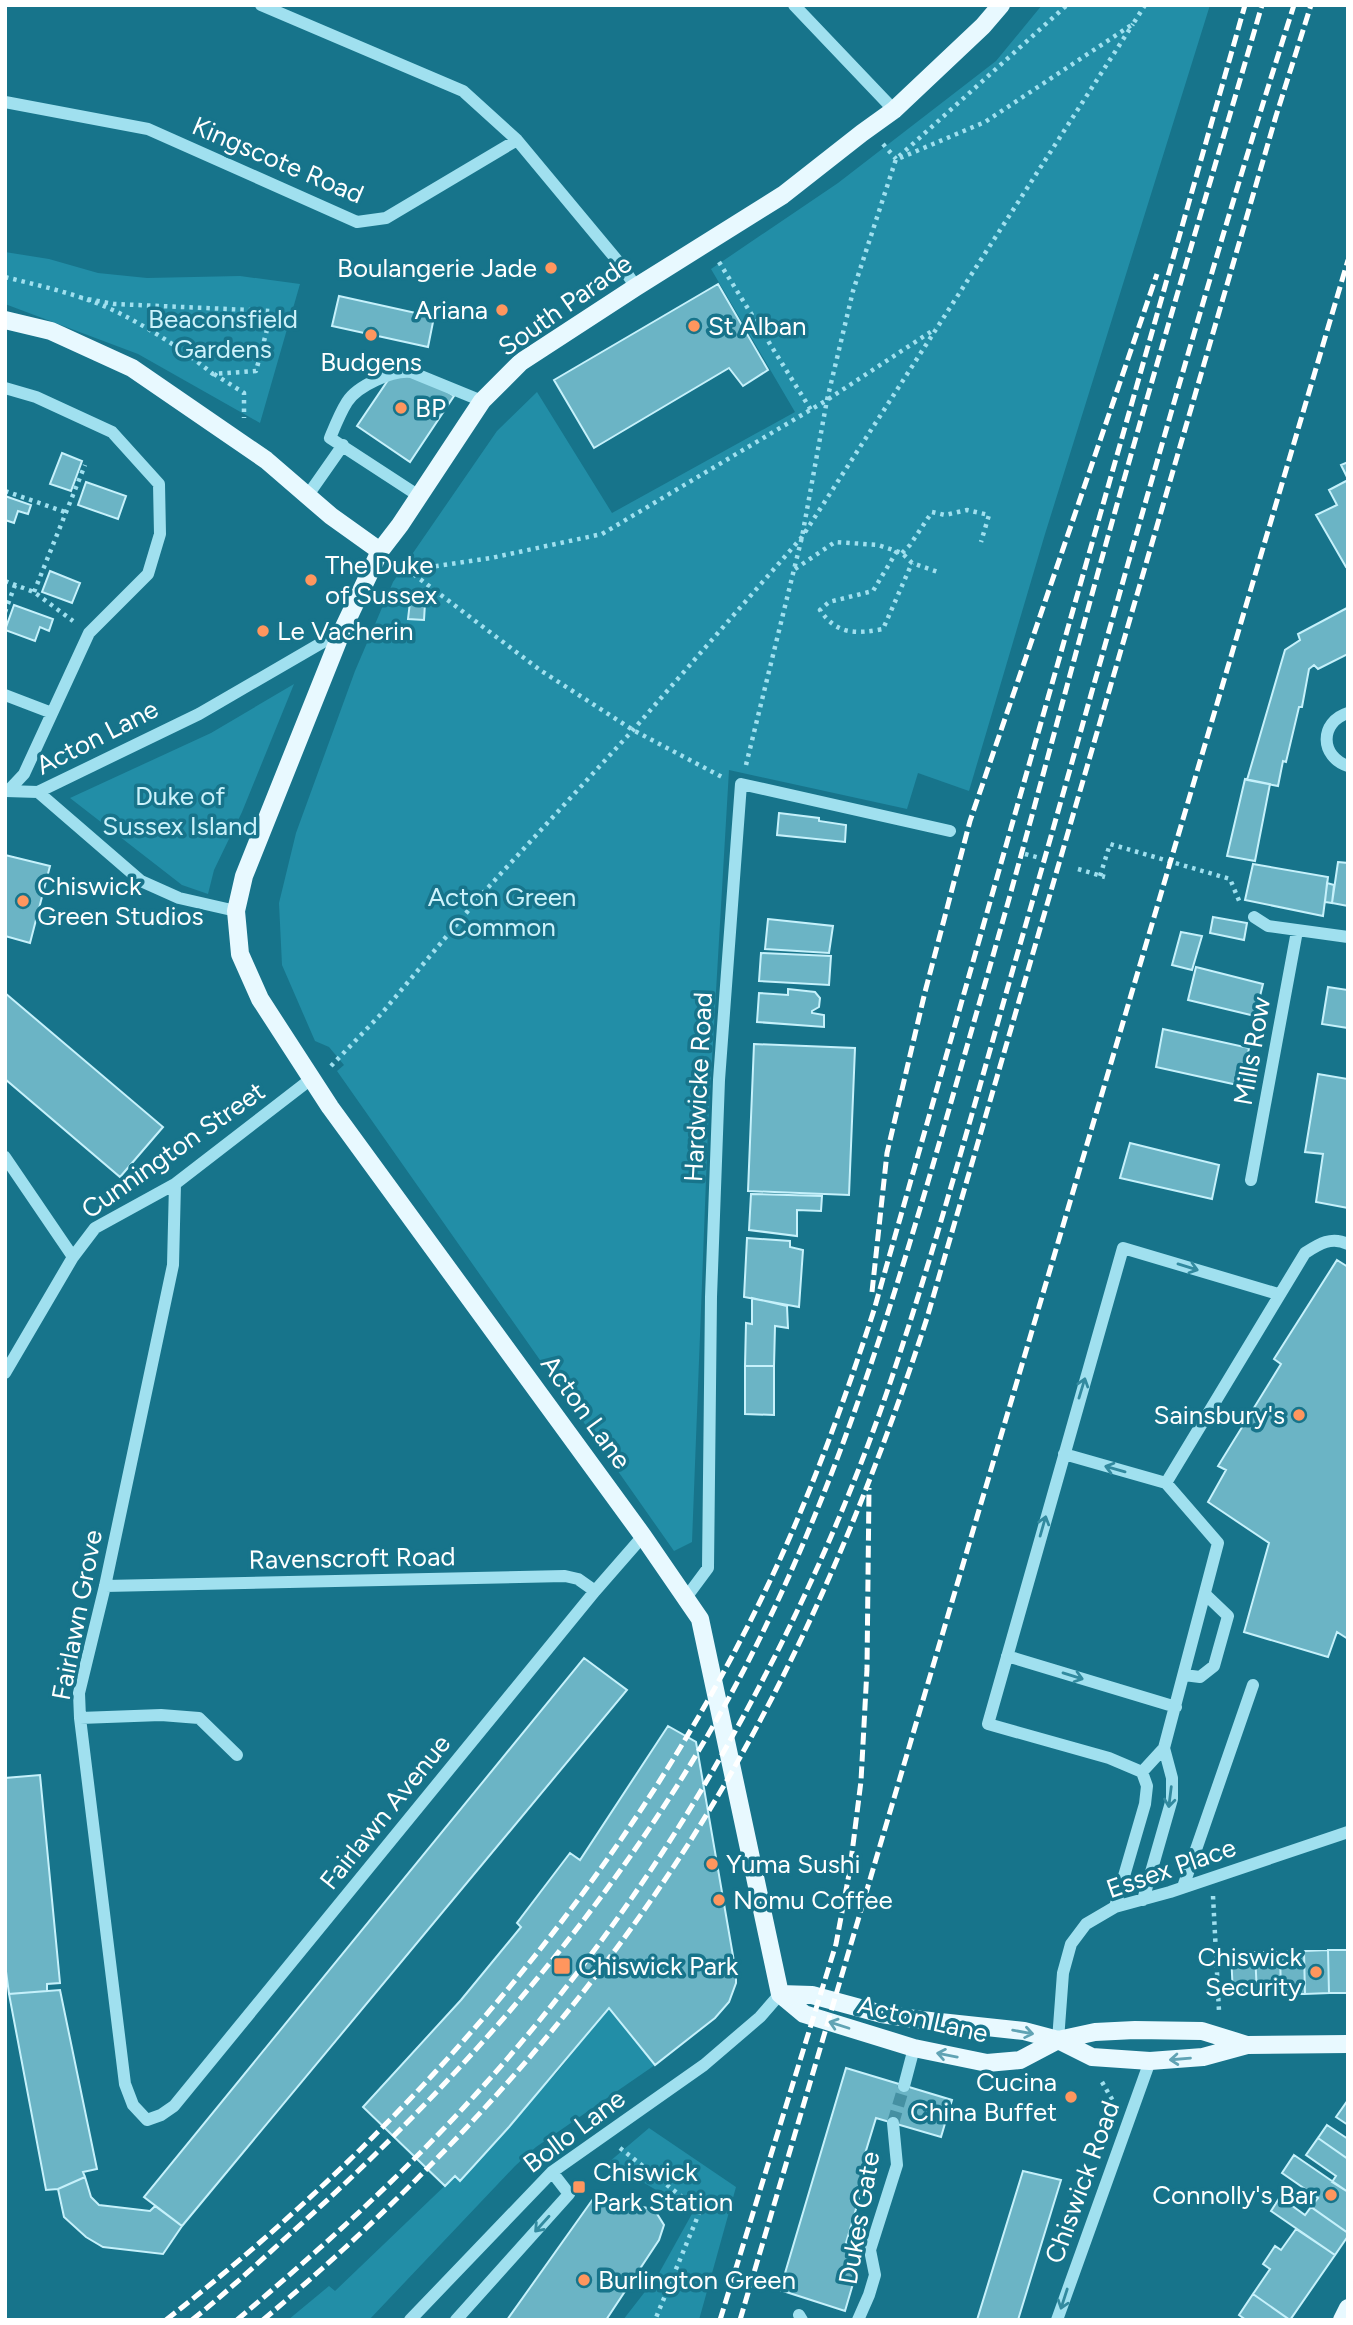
<svg xmlns="http://www.w3.org/2000/svg" width="1353" height="2325" font-family="Figtree,sans-serif">
<style>
.green{fill:#228ea7}
.building{fill:#6bb4c5;stroke:#c6f1fb;stroke-width:2}
.lines{fill:none;stroke-linecap:round;stroke-linejoin:round}
.minor-tunnel{stroke:#4590a2;stroke-width:12;stroke-dasharray:12 6;stroke-linecap:butt}
.path{stroke:#a0e0ef;stroke-width:4.5;stroke-dasharray:3.5 5;stroke-linecap:butt}
.minor{stroke:#a0e0ef;stroke-width:12}
.major{stroke:#e8f9ff;stroke-width:18}
.rail{stroke:#fff;stroke-width:5;stroke-dasharray:12 5;stroke-linecap:butt}
.oneway{stroke:#328a9f}
.oneway2{stroke:#60a3b4}
.poi-dot{fill:#ff965e;stroke:#17748b;stroke-width:2.5}
.labels{text-anchor:middle;stroke-width:7;stroke-linejoin:round;paint-order:stroke}
.street-label{font-size:26px;fill:#fff;stroke:#17748b}
.poi-label{font-size:26px;fill:#fff;stroke:#17748b;text-anchor:start}
.park-label{font-size:26px;fill:#ccf2fb;stroke:#17748b}
</style>
<rect width="100%" height="100%" fill="#17748b"/>
<path class="green" d="M 1042,5 L 1210,5 L 1045,534 L 969,791 L 918,773 L 907,809 L 729,770 L 708,1128 L 692,1542 L 674,1551 L 337,1071 L 344,1065 L 329,1047 L 315,1041 L 282,965 L 279,903 L 296,833 L 355,671 L 393,582 L 497,431 L 537,392 L 612,513 L 795,412 L 711,269 L 838,183 L 996,61 Z
M 5,252 L 49,259 L 98,273 L 147,278 L 240,276 L 300,284 L 260,423 L 138,354 L 5,304 Z
M 294,684 L 242,812 L 214,870 L 208,894 L 182,885 L 70,798 L 211,733 Z
M 609,2008 L 655,2065 L 536,2147 L 515,2166 L 369,2320 L 288,2320 L 329,2286 L 335,2291 L 455,2176 L 460,2180 L 558,2071 Z
M 649,2128 L 736,2187 L 699,2320 L 623,2320 L 658,2275 L 693,2212 L 609,2162 Z"/>
<path class="building" d="M 718,284 L 768,370 L 743,386 L 729,368 L 594,448 L 554,380 Z
M 339,296 L 434,317 L 428,347 L 332,326 Z
M 401,361 L 454,396 L 410,462 L 357,426 Z
M 62,453 L 82,461 L 71,491 L 50,484 Z
M 1348,462 L 1348,479 L 1341,465 Z
M 1348,480 L 1348,566 L 1346,567 L 1316,515 L 1337,505 L 1329,490 Z
M 86,482 L 126,496 L 118,519 L 78,505 Z
M 5,496 L 31,505 L 28,514 L 18,511 L 14,523 L 5,520 Z
M 50,571 L 80,583 L 72,603 L 42,592 Z
M 410,602 L 425,603 L 424,620 L 408,619 Z
M 14,605 L 53,619 L 49,631 L 40,627 L 35,641 L 5,630 Z
M 1347,608 L 1348,654 L 1318,669 L 1314,665 L 1309,669 L 1302,707 L 1299,707 L 1286,762 L 1283,761 L 1278,786 L 1247,780 L 1285,650 L 1300,640 L 1298,634 Z
M 1245,779 L 1270,784 L 1255,861 L 1227,856 Z
M 779,813 L 819,818 L 819,821 L 846,825 L 845,842 L 777,835 Z
M 5,855 L 50,866 L 30,943 L 5,936 Z
M 1338,862 L 1348,863 L 1348,906 L 1332,903 Z
M 1253,864 L 1328,877 L 1323,916 L 1245,900 Z
M 1327,883 L 1334,885 L 1332,903 L 1325,902 Z
M 1213,917 L 1247,923 L 1244,940 L 1210,933 Z
M 768,919 L 833,926 L 829,953 L 765,949 Z
M 1181,932 L 1202,936 L 1192,970 L 1172,965 Z
M 761,953 L 831,956 L 829,985 L 759,981 Z
M 1196,967 L 1263,984 L 1255,1016 L 1188,1000 Z
M 1328,987 L 1348,990 L 1348,1028 L 1322,1024 Z
M 788,989 L 815,992 L 820,998 L 819,1007 L 812,1011 L 812,1013 L 824,1015 L 824,1027 L 757,1022 L 759,993 L 788,995 Z
M 5,993 L 163,1127 L 120,1177 L 5,1079 Z
M 1163,1029 L 1249,1048 L 1242,1086 L 1156,1067 Z
M 754,1044 L 855,1048 L 849,1195 L 748,1191 Z
M 1318,1074 L 1348,1079 L 1348,1208 L 1316,1202 L 1323,1154 L 1305,1152 Z
M 1130,1143 L 1219,1165 L 1212,1199 L 1120,1178 Z
M 751,1194 L 822,1196 L 821,1211 L 797,1210 L 797,1236 L 749,1230 Z
M 747,1238 L 790,1241 L 790,1247 L 803,1250 L 799,1307 L 744,1297 Z
M 1337,1260 L 1348,1267 L 1348,1639 L 1337,1632 L 1328,1657 L 1244,1632 L 1269,1543 L 1208,1502 L 1226,1470 L 1218,1466 L 1281,1364 L 1274,1359 Z
M 752,1298 L 787,1306 L 788,1328 L 775,1326 L 774,1366 L 745,1366 L 746,1323 L 752,1324 Z
M 745,1366 L 774,1366 L 774,1415 L 745,1414 Z
M 584,1658 L 627,1690 L 182,2226 L 144,2197 Z
M 668,1726 L 696,1742 L 736,1973 L 736,1983 L 729,2002 L 715,2018 L 655,2065 L 609,2008 L 509,2127 L 460,2181 L 455,2176 L 445,2186 L 363,2107 L 461,2000 L 521,1927 L 517,1923 L 570,1853 L 580,1860 Z
M 40,1775 L 60,1983 L 47,1984 L 47,1991 L 9,1994 L 5,1964 L 5,1778 Z
M 1328,1950 L 1329,1993 L 1305,1994 L 1304,1951 Z
M 1328,1950 L 1348,1950 L 1348,1993 L 1329,1993 Z
M 1304,1951 L 1305,1994 L 1281,1994 L 1280,1952 Z
M 1255,1952 L 1257,1994 L 1233,1995 L 1231,1953 Z
M 1255,1952 L 1280,1952 L 1281,1994 L 1257,1994 Z
M 60,1990 L 97,2169 L 83,2172 L 85,2177 L 58,2189 L 46,2190 L 9,1994 Z
M 846,2068 L 952,2100 L 941,2137 L 876,2118 L 865,2154 L 878,2159 L 871,2183 L 864,2182 L 846,2243 L 851,2245 L 846,2267 L 857,2270 L 845,2311 L 780,2290 Z
M 1348,2100 L 1348,2125 L 1336,2117 Z
M 1327,2125 L 1348,2139 L 1348,2159 L 1318,2138 Z
M 1318,2138 L 1348,2159 L 1348,2192 L 1332,2182 L 1336,2176 L 1306,2155 Z
M 1294,2155 L 1348,2192 L 1348,2233 L 1311,2207 L 1318,2198 L 1282,2173 Z
M 1023,2171 L 1061,2180 L 1018,2320 L 977,2320 Z
M 85,2177 L 91,2197 L 99,2205 L 150,2211 L 155,2206 L 182,2226 L 163,2254 L 103,2247 L 86,2237 L 64,2217 L 58,2189 Z
M 1280,2197 L 1305,2215 L 1311,2207 L 1348,2233 L 1348,2236 L 1335,2255 L 1271,2211 Z
M 593,2199 L 654,2209 L 664,2225 L 659,2240 L 606,2320 L 507,2320 Z
M 1296,2229 L 1335,2255 L 1290,2320 L 1253,2294 L 1270,2269 L 1263,2264 L 1275,2246 L 1281,2250 Z
M 1253,2294 L 1290,2320 L 1246,2320 L 1239,2315 Z"/>
<g class="lines">
<path class="minor-tunnel" d="M 893,2123 L 904,2086"/>
<path class="path" d="M 883,144 L 896,159
M 900,158 L 985,122 L 1133,24 L 1145,5
M 719,262 L 811,410
M 5,277 C 45,287 87,296 123,315 C 154,331 186,352 213,374 L 256,371 L 272,311 L 114,304 L 82,298
M 214,374 L 244,393 L 244,418
M 5,491 L 65,512
M 897,551 L 873,591 L 829,602 L 820,610 C 837,635 856,634 883,629 L 912,563
M 902,553 L 910,545 L 932,512 L 945,515 L 967,510 L 989,515 L 981,542
M 400,564 L 540,670 L 633,730 L 722,777
M 795,569 L 835,542 L 878,545 L 902,553 L 912,563 L 938,572
M 410,570 L 491,558 L 602,534 L 827,400 L 935,329
M 5,581 L 34,592 L 73,621
M 34,592 L 85,465
M 5,612 L 15,585
M 746,765 L 802,537 L 827,400 L 853,291 L 896,159 L 1067,5
M 1025,854 L 1040,858
M 1078,869 L 1105,877
M 1100,876 L 1110,844 L 1230,879 L 1240,903
M 331,1066 L 382,1013 L 483,893 L 633,730 L 802,537 L 1133,24
M 1213,1896 L 1219,2011
M 1102,2082 L 1113,2101
M 620,2148 L 700,2211 L 655,2320"/>
<path class="minor" d="M 261,5 L 463,91 L 517,140 L 621,265 L 636,287
M 794,5 L 894,110
M 5,102 L 148,129 L 357,222 L 386,218 L 517,140
M 5,388 L 36,397 L 112,432 L 159,484 L 160,534 L 148,574 L 89,633 L 24,774 L 8,791
M 308,495 L 343,445
M 419,496 L 330,438 C 335,426 340,413 347,402 C 357,386 392,370 411,372 L 482,401
M 5,695 L 52,713
M 1348,713 C 1319,722 1320,757 1348,766
M 6,791 L 38,792 L 199,714 L 342,631
M 38,792 L 141,881 L 179,898 L 236,911
M 1254,917 L 1268,926 L 1348,937
M 5,1157 L 73,1257
M 1251,1180 L 1297,931
M 175,1184 L 173,1265 L 105,1586 L 79,1693 L 80,1718 L 125,2084 L 133,2105 L 147,2120 L 161,2115 L 174,2106 L 595,1591 L 643,1536
M 5,1373 L 73,1257 L 95,1228 L 175,1184 L 311,1079
M 1064,1454 L 1166,1483 L 1218,1543 L 1164,1748 L 1172,1778 L 1172,1799 L 1143,1900
M 1166,1483 L 1305,1253 C 1319,1244 1331,1236 1348,1244
M 105,1586 L 565,1576 L 578,1579 L 595,1591
M 685,1599 L 708,1568 L 711,1297 L 719,1080 L 741,784 L 950,831
M 1007,1656 L 1176,1707
M 1184,1675 L 1200,1677 L 1214,1666 L 1228,1616 L 1206,1595
M 80,1718 L 161,1715 L 199,1718 L 237,1755
M 1142,1772 L 1164,1748
M 1183,1887 L 1253,1685
M 1115,1907 L 1145,1804 L 1147,1786 L 1142,1772 L 1109,1758 L 988,1724 L 1123,1248 L 1278,1294
M 1058,2040 L 1063,1973 L 1071,1944 L 1086,1924 L 1115,1907 L 1170,1892 L 1348,1832
M 904,2086 L 914,2048
M 799,2315 L 802,2320
M 410,2320 L 552,2172 L 704,2065 L 760,2017 L 780,1994
M 456,2320 L 569,2194 L 552,2172
M 858,2320 L 869,2295 L 875,2275 L 870,2250 L 897,2165 L 893,2123
M 1057,2320 L 1150,2061"/>
<path class="major" d="M 1001,5 L 983,26 L 894,110 L 862,133 L 783,195 L 636,287 L 521,362 L 482,401 L 400,525 L 380,551 L 342,631 L 244,876 L 236,911 L 240,954 L 260,999 L 330,1107 L 643,1536 L 700,1619 L 780,1994 L 804,2014 L 914,2048 L 987,2063 L 1020,2060 L 1058,2040 L 1095,2032 L 1135,2030 L 1202,2031 L 1247,2045
M 5,320 L 51,331 L 132,368 L 266,460 L 331,516 L 380,551
M 780,1994 L 812,1995 L 882,2014 L 921,2020 L 1024,2031 L 1058,2040 L 1092,2057 L 1150,2061 L 1203,2057 L 1247,2045 L 1348,2044
M 1342,2320 L 1348,2308"/>
<path class="rail" d="M 872,1292 L 887,1153 L 925,992 L 970,821 L 1157,274
M 166,2320 C 425,2117 644,1858 781,1557 C 817,1477 847,1393 874,1310 L 1245,5
M 192,2320 C 226,2293 258,2263 290,2234 C 477,2067 646,1868 758,1642 C 861,1434 920,1209 984,987 C 1030,828 1071,667 1116,508 C 1163,340 1213,173 1262,5
M 237,2320 C 297,2269 355,2218 411,2162 C 521,2053 619,1927 699,1794 C 778,1662 847,1515 895,1368 C 939,1236 975,1102 1013,969 C 1106,647 1192,324 1294,5
M 263,2320 C 449,2163 614,1980 734,1768 C 815,1626 877,1472 927,1318 L 1276,116 L 1311,5
M 720,2320 L 836,1944 L 850,1869 L 861,1781 L 867,1669 L 869,1488
M 740,2320 L 1348,260"/>
</g>
<defs><path id="oneway-shaft" d="M-6 0H5M1.5-3L5.5 0L1.5 3" fill="none" stroke-width="1.6" stroke-linecap="round" stroke-linejoin="round" transform="scale(1.75)"/></defs>
<g class="oneway">
<use href="#oneway-shaft" transform="translate(1188 1267) rotate(17)"/>
<use href="#oneway-shaft" transform="translate(1082 1388) rotate(-73)"/>
<use href="#oneway-shaft" transform="translate(1115 1469) rotate(-164)"/>
<use href="#oneway-shaft" transform="translate(1043 1526) rotate(-74)"/>
<use href="#oneway-shaft" transform="translate(1073 1676) rotate(17)"/>
<use href="#oneway-shaft" transform="translate(1170 1797) rotate(97)"/>
<use href="#oneway-shaft" transform="translate(542 2224) rotate(132)"/>
<use href="#oneway-shaft" transform="translate(1064 2299) rotate(108)"/>
</g>
<g class="oneway2">
<use href="#oneway-shaft" transform="translate(839 2025) rotate(-162)"/>
<use href="#oneway-shaft" transform="translate(1023 2032) rotate(10)"/>
<use href="#oneway-shaft" transform="translate(947 2055) rotate(-169)"/>
<use href="#oneway-shaft" transform="translate(1180 2059) rotate(175)"/>
</g>
<g class="poi-dot">
<circle cx="551" cy="268" r="7"/>
<circle cx="502" cy="310" r="7"/>
<circle cx="694" cy="326" r="7"/>
<circle cx="371" cy="335" r="7"/>
<circle cx="401" cy="408" r="7"/>
<circle cx="311" cy="580" r="7"/>
<circle cx="263" cy="631" r="7"/>
<circle cx="23" cy="901" r="7"/>
<circle cx="1299" cy="1415" r="7"/>
<circle cx="712" cy="1864" r="7"/>
<circle cx="719" cy="1900" r="7"/>
<rect x="553" y="1957" width="18" height="18" rx="3.5"/>
<circle cx="1316" cy="1972" r="7"/>
<circle cx="1071" cy="2097" r="7"/>
<rect x="572" y="2180" width="14" height="14" rx="3.5"/>
<circle cx="1331" cy="2195" r="7"/>
<circle cx="584" cy="2280" r="7"/>
</g>
<g class="labels">
<g class="street-label">
<text transform="translate(278 160) rotate(23)" y="9">Kingscote Road</text>
<text transform="translate(565 305) rotate(-35)" y="9">South Parade</text>
<text transform="translate(97 737) rotate(-27)" y="9">Acton Lane</text>
<text transform="translate(1252 1051) rotate(-80)" y="9">Mills Row</text>
<text transform="translate(698 1087) rotate(-87)" y="9">Hardwicke Road</text>
<text transform="translate(173 1150) rotate(-35)" y="9">Cunnington Street</text>
<text transform="translate(586 1412) rotate(54)" y="9">Acton Lane</text>
<text transform="translate(352 1558) rotate(-1)" y="9">Ravenscroft Road</text>
<text transform="translate(77 1615) rotate(-79)" y="9">Fairlawn Grove</text>
<text transform="translate(385 1812) rotate(-51)" y="9">Fairlawn Avenue</text>
<text transform="translate(1171 1868) rotate(-19)" y="9">Essex Place</text>
<text transform="translate(923 2019) rotate(13)" y="9">Acton Lane</text>
<text transform="translate(574 2131) rotate(-37)" y="9">Bollo Lane</text>
<text transform="translate(1082 2182) rotate(-70)" y="9">Chiswick Road</text>
<text transform="translate(859 2218) rotate(-80)" y="9">Dukes Gate</text>
</g>
<g class="poi-label">
<text x="537" y="277" text-anchor="end">Boulangerie Jade</text>
<text x="488" y="319" text-anchor="end">Ariana</text>
<text x="708" y="335">St Alban</text>
<text x="371" y="371" text-anchor="middle">Budgens</text>
<text x="415" y="417">BP</text>
<text x="325" y="574">The Duke<tspan x="325" dy="30">of Sussex</tspan></text>
<text x="277" y="640">Le Vacherin</text>
<text x="37" y="895">Chiswick<tspan x="37" dy="30">Green Studios</tspan></text>
<text x="1285" y="1424" text-anchor="end">Sainsbury's</text>
<text x="726" y="1873">Yuma Sushi</text>
<text x="733" y="1909">Nomu Coffee</text>
<text x="1302" y="1966" text-anchor="end">Chiswick<tspan x="1302" dy="30">Security</tspan></text>
<text x="578" y="1975">Chiswick Park</text>
<text x="1057" y="2091" text-anchor="end">Cucina<tspan x="1057" dy="30">China Buffet</tspan></text>
<text x="593" y="2181">Chiswick<tspan x="593" dy="30">Park Station</tspan></text>
<text x="1317" y="2204" text-anchor="end">Connolly's Bar</text>
<text x="598" y="2289">Burlington Green</text>
</g>
<g class="park-label">
<text x="223" y="328">Beaconsfield<tspan x="223" dy="30">Gardens</tspan></text>
<text x="180" y="805">Duke of<tspan x="180" dy="30">Sussex Island</tspan></text>
<text x="502" y="906">Acton Green<tspan x="502" dy="30">Common</tspan></text>
</g>
</g>
<rect width="1353" height="2325" fill="none" stroke="#ffffff" stroke-width="14"/>
</svg>
